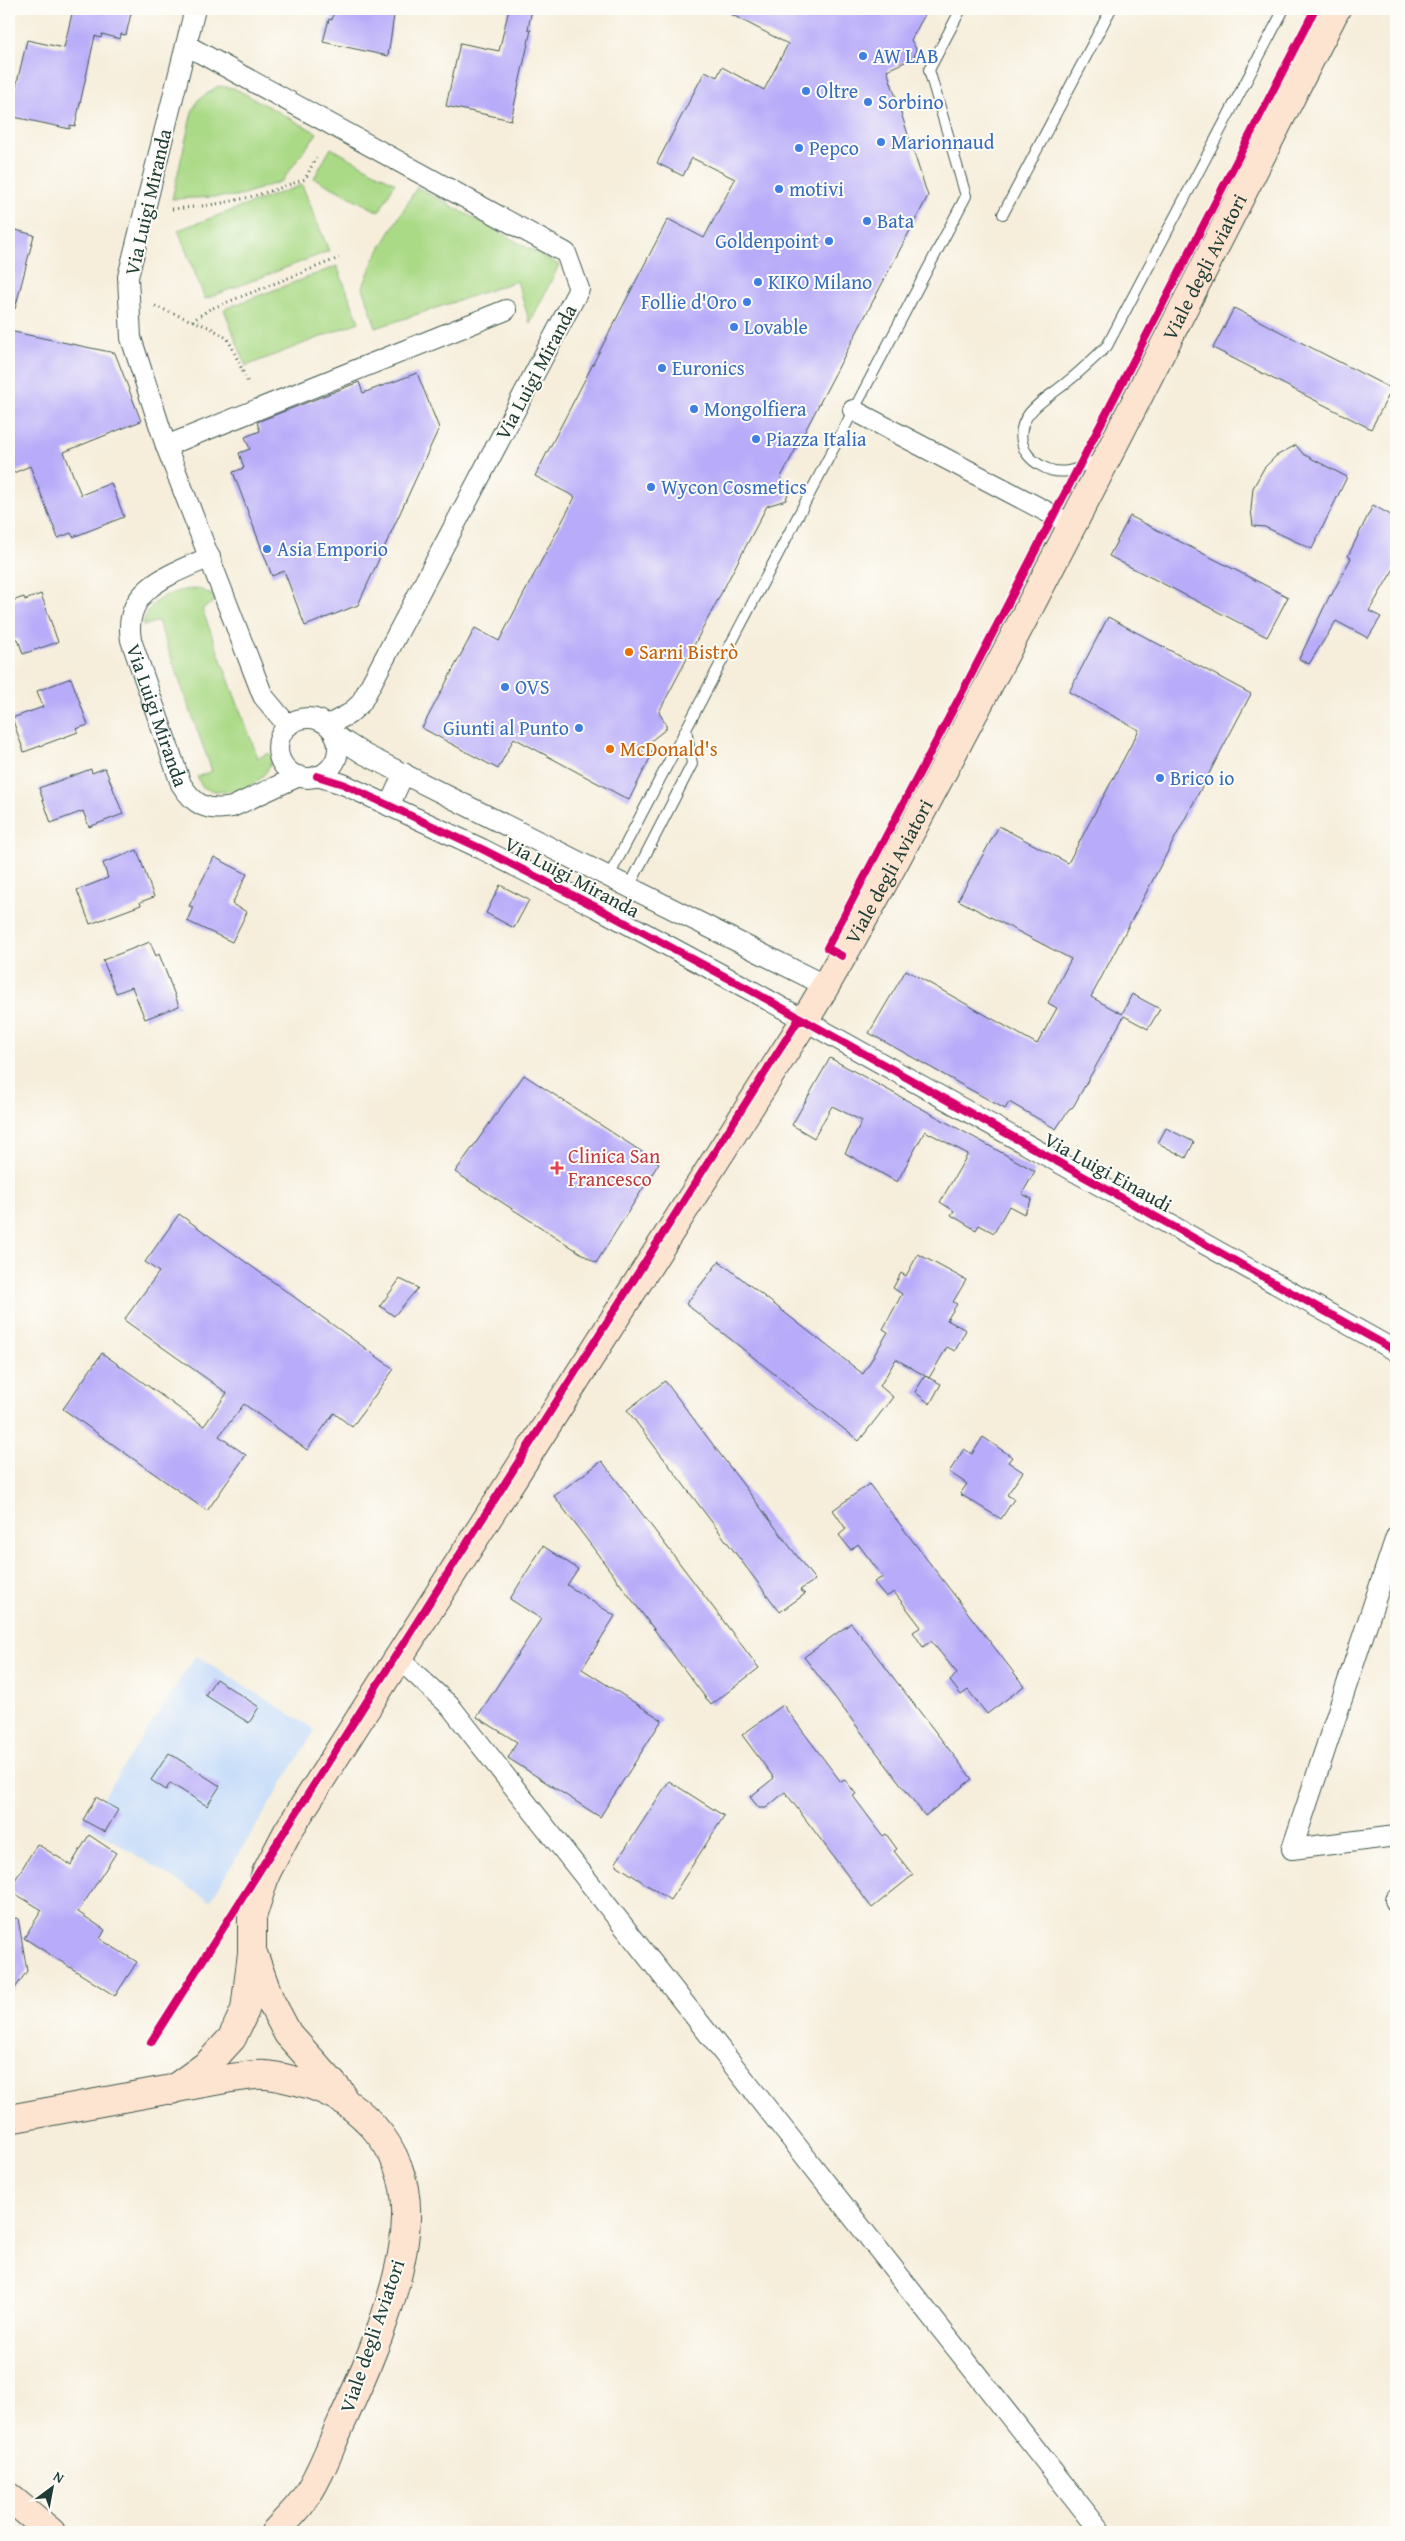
<svg xmlns="http://www.w3.org/2000/svg" width="1405" height="2541" font-family="'Gentium Book Plus',serif">
<style>
.built{fill:#c7ddf9}
.green{fill:#abda87;stroke:#658c5e}
.building{fill:#b8abf9}
.lines{fill:none;stroke-linecap:round;stroke-linejoin:round}
.service-casing{stroke:#3f584d;stroke-width:12}
.minor-casing{stroke:#3f584d;stroke-width:22}
.secondary-casing{stroke:#3f584d;stroke-width:30}
.path{stroke:#3f584d;stroke-width:3;stroke-dasharray:1 4;stroke-linecap:butt}
.service{stroke:#fff;stroke-width:10}
.minor{stroke:#fff;stroke-width:20}
.secondary{stroke:#fde4d0;stroke-width:28}
.cycleway-casing{stroke:#fdfcf7;stroke-width:11}
.cycleway{stroke:#d6006c;stroke-width:8}
.shop-dot{fill:#3f7fe0;stroke:#fdfcf7;stroke-width:2}
.food-dot{fill:#e8710a;stroke:#fdfcf7;stroke-width:2}
.health-dot{fill:#e0444e;stroke:#fdfcf7;stroke-width:2}
.labels{text-anchor:middle;stroke-width:4;stroke-linejoin:round;paint-order:stroke}
.shop-label{font-size:20px;fill:#366cbe;stroke:#fdfcf7;text-anchor:start}
.street-label{font-size:20px;fill:#1f3d34;stroke:#fdfcf7}
.food-label{font-size:20px;fill:#c56008;stroke:#fdfcf7;text-anchor:start}
.health-label{font-size:20px;fill:#be3a42;stroke:#fdfcf7;text-anchor:start}
</style>
<rect width="100%" height="100%" fill="#fdfcf7"/>
<filter id="ink" filterUnits="userSpaceOnUse"><feTurbulence type="fractalNoise" baseFrequency=".02" numOctaves="2"/><feDisplacementMap in="SourceGraphic" scale="10" xChannelSelector="R" yChannelSelector="G"/><feConvolveMatrix kernelMatrix="1 2 1 2 8 2 1 2 1" color-interpolation-filters="sRGB"/></filter>
<filter id="wash" filterUnits="userSpaceOnUse"><feTurbulence type="fractalNoise" baseFrequency=".0096" numOctaves="4" result="noise"/><feDisplacementMap in="SourceGraphic" scale="20" xChannelSelector="R" yChannelSelector="G"/><feGaussianBlur stdDeviation="1.12" result="paint"/><feColorMatrix in="noise" values="0 0 0 0 0 0 0 0 0 0 0 0 0 0 0 0 0 1.4 0 .05"/><feComposite in="paint" operator="in"/></filter>
<g filter="url(#wash)">
<rect width="100%" height="100%" fill="#f6eedb"/>
<path class="built" d="M 196,1655 L 315,1730 L 210,1901 L 86,1824 Z"/>
<path class="green" d="M 218,86 L 234,88 L 317,133 L 282,181 L 238,196 L 172,199 L 192,112 L 198,100 Z
M 331,148 L 395,183 L 379,212 L 314,178 Z
M 302,185 L 329,251 L 205,299 L 178,230 Z
M 417,187 L 559,265 L 530,323 L 517,281 L 376,328 L 363,287 L 374,259 Z
M 337,266 L 359,322 L 246,366 L 224,309 Z
M 199,589 L 214,596 L 215,601 L 202,609 L 258,758 L 269,753 L 273,757 C 265,788 229,799 202,787 L 197,777 L 212,771 L 158,621 L 143,626 C 146,598 175,589 199,589 Z"/>
<g id="blocks">
<path class="building" d="M 73,9 L 132,9 L 126,35 L 121,34 L 120,39 L 102,34 L 101,38 L 95,36 L 75,126 L 70,125 L 70,129 L 14,117 L 15,113 L 10,112 L 27,40 L 64,48 Z
M 334,9 L 395,9 L 388,56 L 323,42 L 329,19 L 332,20 Z
M 509,9 L 532,9 L 528,29 L 531,30 L 511,120 L 446,106 L 460,43 L 499,51 Z
M 721,9 L 928,9 L 911,40 L 916,49 L 914,58 L 887,70 L 928,196 L 781,477 L 789,489 L 786,500 L 767,506 L 659,712 L 666,725 L 666,729 L 643,747 L 653,752 L 629,800 L 514,738 L 498,769 L 422,728 L 475,628 L 499,641 L 575,497 L 535,476 L 668,219 L 704,238 L 735,179 L 692,158 L 683,176 L 657,163 L 705,71 L 717,77 L 722,67 L 764,90 L 788,44 Z
M 12,229 L 34,235 L 15,309 L 9,308 L 9,232 L 11,232 Z
M 1234,308 L 1392,389 L 1371,429 L 1213,348 Z
M 9,331 L 115,353 L 141,421 L 64,452 L 81,495 L 111,483 L 124,517 L 73,537 L 71,533 L 58,538 L 30,466 L 9,475 Z
M 417,373 L 439,428 L 358,605 L 305,626 L 284,571 L 272,576 L 233,472 L 244,468 L 239,453 L 250,449 L 245,437 L 260,431 L 257,422 L 359,382 L 363,393 Z
M 1296,445 L 1303,454 L 1347,477 L 1312,549 L 1265,527 L 1253,526 L 1251,509 L 1253,488 L 1264,468 L 1276,456 Z
M 1373,505 L 1396,518 L 1396,565 L 1369,611 L 1381,617 L 1368,638 L 1336,621 L 1309,664 L 1299,659 L 1330,595 L 1331,596 L 1351,558 L 1348,556 Z
M 1130,516 L 1288,597 L 1267,637 L 1109,556 Z
M 41,594 L 58,642 L 23,654 L 18,639 L 9,639 L 9,602 L 24,597 L 25,600 Z
M 1108,617 L 1251,694 L 1091,997 L 1122,1014 L 1132,994 L 1160,1009 L 1148,1029 L 1124,1016 L 1073,1107 L 1069,1109 L 1056,1129 L 1009,1102 L 1005,1109 L 869,1033 L 906,970 L 1037,1044 L 1057,1008 L 1048,1003 L 1071,959 L 958,900 L 999,826 L 1068,863 L 1139,730 L 1069,692 Z
M 71,678 L 88,725 L 76,729 L 78,732 L 24,752 L 12,718 L 43,707 L 37,691 Z
M 105,768 L 123,814 L 89,827 L 83,811 L 51,823 L 39,788 L 91,769 L 92,773 Z
M 137,850 L 154,897 L 140,902 L 141,905 L 90,924 L 77,890 L 108,878 L 103,863 Z
M 214,857 L 247,874 L 232,904 L 247,912 L 232,942 L 187,921 L 193,907 L 189,906 Z
M 500,885 L 529,900 L 514,928 L 486,913 Z
M 150,942 L 156,956 L 159,954 L 179,1006 L 145,1019 L 132,987 L 116,993 L 103,960 Z
M 830,1058 L 1035,1171 L 1022,1194 L 1032,1199 L 1024,1214 L 1009,1206 L 994,1233 L 979,1225 L 976,1230 L 951,1215 L 954,1211 L 940,1202 L 968,1154 L 925,1131 L 897,1182 L 845,1153 L 862,1121 L 832,1106 L 814,1138 L 792,1125 Z
M 524,1075 L 659,1163 L 596,1263 L 455,1172 Z
M 1166,1128 L 1194,1142 L 1186,1158 L 1158,1143 Z
M 179,1214 L 394,1369 L 352,1427 L 334,1413 L 307,1450 L 244,1404 L 219,1436 L 246,1455 L 207,1511 L 63,1409 L 102,1353 L 204,1426 L 227,1393 L 124,1320 L 159,1272 L 145,1262 Z
M 918,1254 L 966,1280 L 953,1302 L 957,1304 L 947,1320 L 966,1330 L 955,1351 L 947,1347 L 929,1378 L 896,1359 L 880,1386 L 893,1397 L 859,1441 L 686,1304 L 719,1261 L 863,1374 L 888,1332 L 883,1329 L 902,1294 L 893,1288 L 901,1273 L 906,1276 Z
M 400,1279 L 418,1288 L 394,1316 L 380,1306 Z
M 925,1376 L 941,1384 L 930,1404 L 915,1392 Z
M 665,1381 L 815,1580 L 800,1590 L 805,1594 L 780,1612 L 627,1410 Z
M 983,1437 L 1012,1457 L 1008,1462 L 1023,1472 L 1007,1495 L 1014,1499 L 1001,1519 L 960,1494 L 967,1484 L 949,1472 L 964,1449 L 972,1454 Z
M 602,1461 L 759,1668 L 711,1705 L 554,1496 Z
M 869,1484 L 1024,1686 L 987,1714 L 968,1690 L 961,1695 L 950,1681 L 957,1673 L 931,1641 L 923,1647 L 913,1632 L 921,1627 L 894,1592 L 886,1597 L 874,1582 L 883,1577 L 858,1544 L 851,1550 L 839,1535 L 846,1529 L 833,1510 Z
M 543,1546 L 578,1569 L 567,1585 L 615,1616 L 582,1669 L 662,1720 L 600,1817 L 508,1758 L 517,1742 L 477,1717 L 541,1619 L 510,1599 Z
M 851,1623 L 972,1779 L 925,1816 L 804,1657 Z
M 216,1679 L 259,1707 L 249,1723 L 205,1695 Z
M 783,1705 L 841,1782 L 845,1780 L 856,1794 L 853,1796 L 883,1836 L 886,1834 L 897,1849 L 894,1851 L 913,1875 L 872,1908 L 785,1792 L 766,1808 L 759,1808 L 750,1797 L 774,1778 L 742,1735 Z
M 169,1753 L 220,1786 L 207,1806 L 170,1783 L 166,1790 L 151,1780 Z
M 669,1781 L 724,1816 L 670,1900 L 615,1864 Z
M 96,1797 L 118,1810 L 105,1832 L 83,1820 Z
M 89,1835 L 116,1853 L 78,1912 L 105,1930 L 100,1939 L 137,1962 L 115,1996 L 24,1938 L 42,1910 L 9,1890 L 37,1844 L 71,1865 Z
M 18,1918 L 27,1971 L 9,1997 L 9,1919 Z"/>
</g>
</g>
<g filter="url(#ink)">
<use href="#blocks" fill-opacity="0" stroke="#3f584d" stroke-width="1"/>
<g class="lines">
<defs>
<path id="service" d="M 1003,214 L 1111,9
M 1100,458 C 1080,468 1061,479 1040,465 C 1031,460 1024,452 1022,442 C 1016,412 1049,398 1067,382 C 1081,371 1094,358 1107,346 L 1284,9
M 609,876 L 966,196 L 929,70 L 961,9
M 629,887 L 692,764 L 686,729"/>
<g id="minor">
<path d="M 195,9 L 128,277 L 131,338 L 166,446 L 263,696 L 288,726"/>
<path d="M 186,45 L 566,253 L 579,289 L 361,703 L 349,714 L 328,725"/>
<path d="M 853,410 L 1072,525"/>
<path d="M 166,446 L 506,310"/>
<path id="s1" d="M 210,557 C 172,574 122,588 131,640 L 181,784 C 194,805 207,812 232,807 L 299,776"/>
<circle cx="308" cy="748" r="30"/>
<path d="M 336,736 L 364,754 L 826,986"/>
<path d="M 317,776 L 343,784 L 482,849 L 598,908 L 752,991 L 1396,1351"/>
<path d="M 389,806 L 404,773"/>
<path d="M 1396,1537 L 1292,1849 L 1396,1836"/>
<path d="M 398,1658 L 450,1706 L 1101,2532"/>
<path d="M 1395,1900 L 1396,1902"/>
</g>
<g id="secondary">
<path d="M 254,1956 L 270,2000 L 288,2034 L 341,2093"/>
<path id="s2" d="M 172,2090 L 208,2064 L 232,2038 L 245,2010 L 252,1953 L 252,1917 L 266,1873 L 288,1831 L 805,1020 C 873,907 933,789 995,673 C 1111,453 1223,230 1336,9"/>
<path d="M 9,2119 L 231,2078 C 242,2077 254,2074 265,2075 C 273,2075 280,2077 288,2079 C 355,2092 409,2146 406,2218 C 404,2285 366,2370 338,2430 C 328,2453 318,2480 303,2501 C 295,2512 284,2522 275,2532"/>
<path d="M 9,2497 L 51,2532"/>
</g>
</defs>
<use href="#service" class="service-casing"/>
<use href="#minor" class="minor-casing"/>
<use href="#secondary" class="secondary-casing"/>
<path class="path" d="M 172,209 C 224,205 257,197 305,179 L 316,158
M 155,306 L 192,321 L 210,309 L 339,258
M 193,321 L 211,328 L 228,339 L 249,385"/>
<use href="#service" class="service"/>
<use href="#minor" class="minor"/>
<use href="#secondary" class="secondary"/>
<defs>
<path id="cycleway" d="M 317,776 L 343,784 L 482,849 L 598,908 L 752,991 L 1396,1351
M 842,956 L 827,948 L 967,683 L 1315,9
M 151,2042 L 797,1022 L 805,1020"/>
</defs>
<use href="#cycleway" class="cycleway-casing"/>
<use href="#cycleway" class="cycleway"/>
</g>
</g>
<g class="shop-dot">
<circle cx="863" cy="56" r="5"/>
<circle cx="806" cy="91" r="5"/>
<circle cx="868" cy="102" r="5"/>
<circle cx="881" cy="142" r="5"/>
<circle cx="799" cy="148" r="5"/>
<circle cx="779" cy="189" r="5"/>
<circle cx="867" cy="221" r="5"/>
<circle cx="829" cy="241" r="5"/>
<circle cx="758" cy="282" r="5"/>
<circle cx="747" cy="302" r="5"/>
<circle cx="734" cy="327" r="5"/>
<circle cx="662" cy="368" r="5"/>
<circle cx="694" cy="409" r="5"/>
<circle cx="756" cy="439" r="5"/>
<circle cx="651" cy="487" r="5"/>
<circle cx="267" cy="549" r="5"/>
<circle cx="505" cy="687" r="5"/>
<circle cx="579" cy="728" r="5"/>
<circle cx="1160" cy="778" r="5"/>
</g>
<g class="food-dot">
<circle cx="629" cy="652" r="5"/>
<circle cx="610" cy="749" r="5"/>
</g>
<path class="health-dot" d="M554.5 1160.5h5v5h5v5h-5v5h-5v-5h-5v-5h5z"/>
<g class="labels">
<g class="shop-label">
<text x="873" y="63">AW LAB</text>
<text x="816" y="98">Oltre</text>
<text x="878" y="109">Sorbino</text>
<text x="891" y="149">Marionnaud</text>
<text x="809" y="155">Pepco</text>
<text x="789" y="196">motivi</text>
<text x="877" y="228">Bata</text>
<text x="819" y="248" text-anchor="end">Goldenpoint</text>
<text x="768" y="289">KIKO Milano</text>
<text x="737" y="309" text-anchor="end">Follie d'Oro</text>
<text x="744" y="334">Lovable</text>
<text x="672" y="375">Euronics</text>
<text x="704" y="416">Mongolfiera</text>
<text x="766" y="446">Piazza Italia</text>
<text x="661" y="494">Wycon Cosmetics</text>
<text x="277" y="556">Asia Emporio</text>
<text x="515" y="694">OVS</text>
<text x="569" y="735" text-anchor="end">Giunti al Punto</text>
<text x="1170" y="785">Brico io</text>
</g>
<g class="street-label">
<text transform="translate(148 202) rotate(-77)" y="7">Via Luigi Miranda</text>
<text dy="7" stroke="none"><textPath href="#s2" startOffset="2112">Viale degli Aviatori</textPath></text>
<text transform="translate(536 372) rotate(-62)" y="7">Via Luigi Miranda</text>
<text dy="7" stroke="none"><textPath href="#s1" startOffset="206">Via Luigi Miranda</textPath></text>
<text dy="7" stroke="none"><textPath href="#s2" startOffset="1430">Viale degli Aviatori</textPath></text>
<text transform="translate(572 877) rotate(28)" y="7">Via Luigi Miranda</text>
<text transform="translate(1108 1172) rotate(29)" y="7">Via Luigi Einaudi</text>
<text transform="translate(372 2336) rotate(-71)" y="7">Viale degli Aviatori</text>
</g>
<g class="food-label">
<text x="639" y="659">Sarni Bistrò</text>
<text x="620" y="756">McDonald's</text>
</g>
<g class="health-label">
<text x="568" y="1163">Clinica San<tspan x="568" dy="23">Francesco</tspan></text>
</g>
</g>
<rect width="1405" height="2541" fill="none" stroke="#fdfcf7" stroke-width="30"/>
<g transform="translate(52 2488) rotate(32)" stroke="#fdfcf7" stroke-width="4" paint-order="stroke">
<path d="M0-4L9 19L0 12L-9 19Z" fill="#1f3d34"/>
<text y="-8" font-size="14" font-weight="bold" text-anchor="middle" fill="#1f3d34">N</text>
</g>
</svg>
